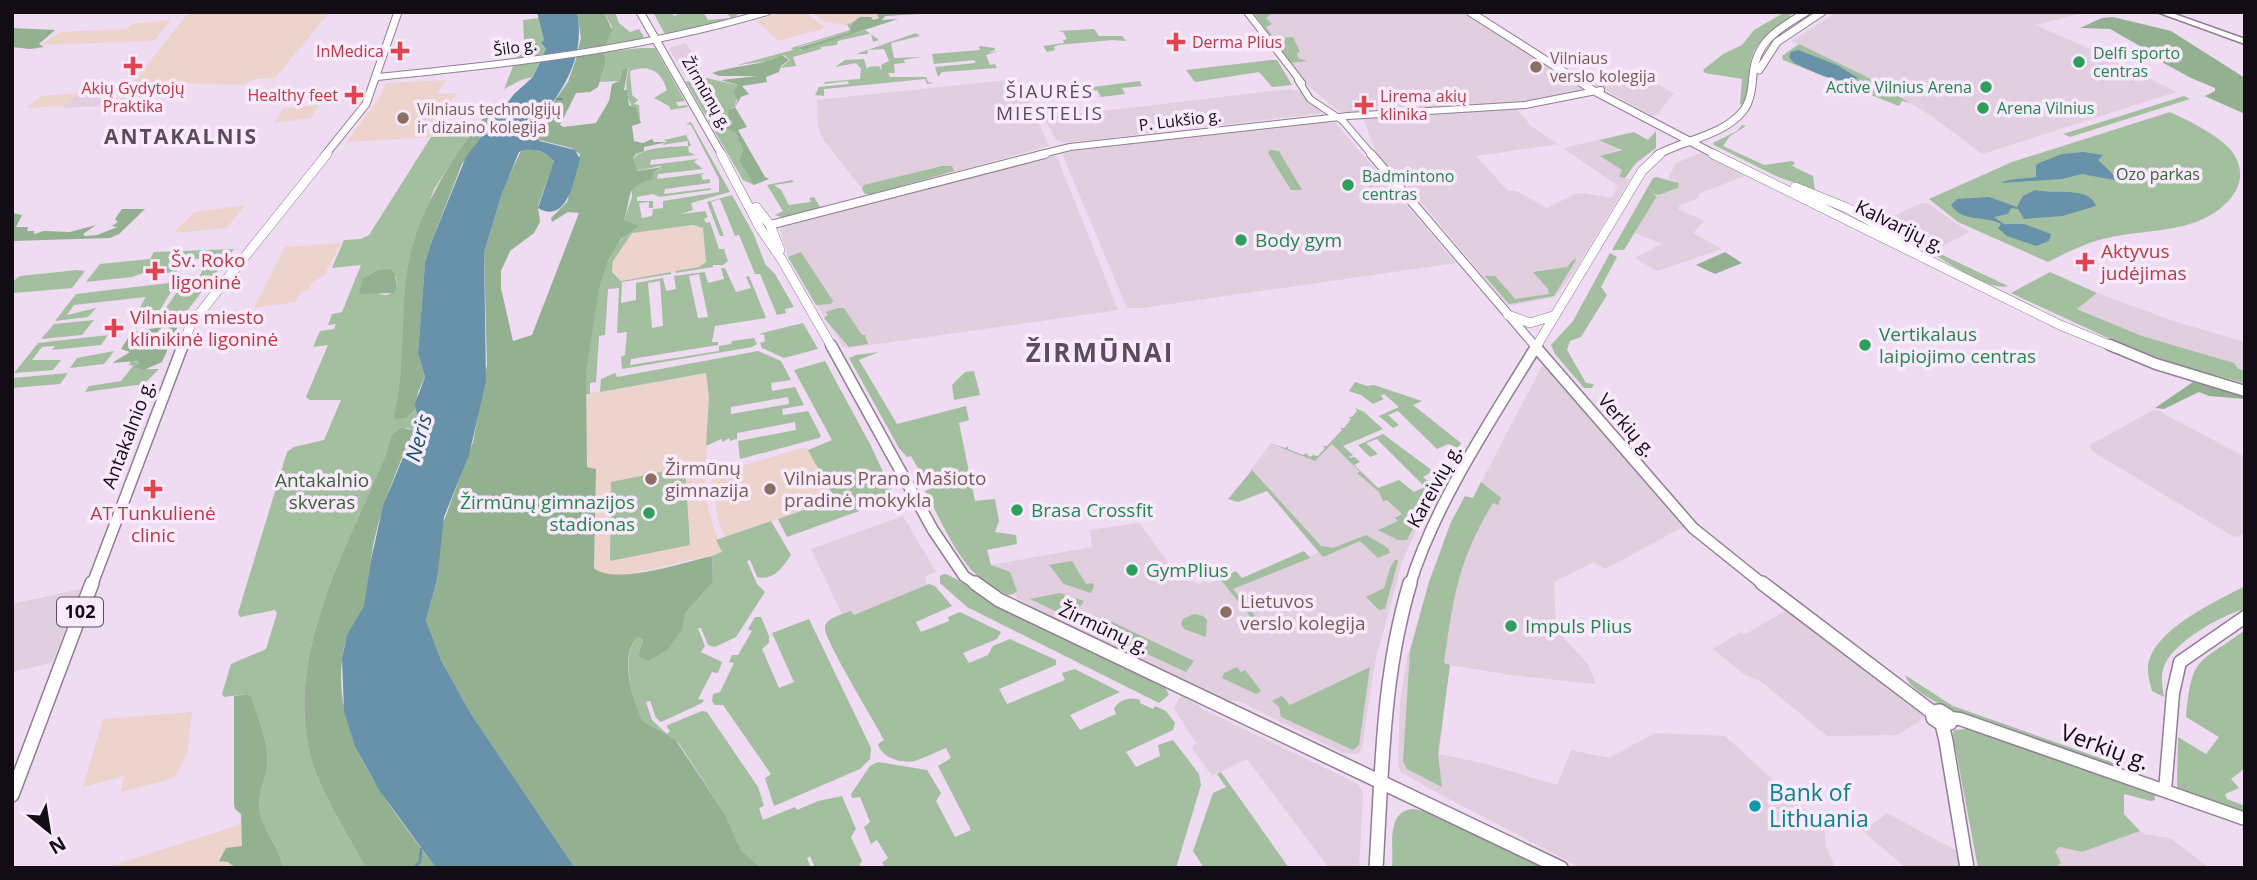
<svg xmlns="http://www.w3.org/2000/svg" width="2257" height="880" font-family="'Open Sans',sans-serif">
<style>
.commercial{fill:#e1cedf}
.education{fill:#ecd3cb}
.green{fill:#a3bfa0;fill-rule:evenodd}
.forest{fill:#93b190}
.water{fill:#6792a9}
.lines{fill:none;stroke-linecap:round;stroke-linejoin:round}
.stream-far1{stroke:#6792a9;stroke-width:2}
.stream{stroke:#6792a9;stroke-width:2.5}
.secondary-far2-casing{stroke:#907e93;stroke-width:8}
.secondary-far1-casing{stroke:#907e93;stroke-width:10}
.secondary-casing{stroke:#907e93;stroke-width:15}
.primary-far3-casing{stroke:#907e93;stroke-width:9}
.primary-far2-casing{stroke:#907e93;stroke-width:10}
.primary-far1-casing{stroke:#907e93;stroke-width:13}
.primary-casing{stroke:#907e93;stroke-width:16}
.highway-casing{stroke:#907e93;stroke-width:3}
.secondary-far2{stroke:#fff;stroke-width:6}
.secondary-far1{stroke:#fff;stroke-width:8}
.secondary{stroke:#fff;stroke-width:12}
.primary-far3{stroke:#fff;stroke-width:7}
.primary-far2{stroke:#fff;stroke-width:9}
.primary-far1{stroke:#fff;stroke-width:10}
.primary{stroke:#fff;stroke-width:13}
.highway{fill:#fff;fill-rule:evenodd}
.health-dot{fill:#e0444e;stroke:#faeafd;stroke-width:2.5}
.leisure-dot{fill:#2e9e5b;stroke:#faeafd;stroke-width:2.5}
.education-dot{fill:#8d6e63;stroke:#faeafd;stroke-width:2.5}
.culture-dot{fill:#0f9aa8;stroke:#faeafd;stroke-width:2.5}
.labels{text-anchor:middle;stroke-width:7;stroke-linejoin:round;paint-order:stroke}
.far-health-label{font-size:16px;fill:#be3a42;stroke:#faeafd;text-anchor:start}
.far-street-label{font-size:16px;fill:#120c14;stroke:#faeafd}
.far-leisure-label{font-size:16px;fill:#27864d;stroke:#faeafd;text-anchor:start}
.far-education-label{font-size:16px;fill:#785e54;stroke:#faeafd;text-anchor:start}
.far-park-label{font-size:16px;fill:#386334;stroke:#faeafd}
.shield{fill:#faeafd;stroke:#584f5a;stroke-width:2}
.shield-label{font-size:18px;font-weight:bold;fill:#120c14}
.far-quarter-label{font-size:19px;letter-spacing:2px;fill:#5c4b5f;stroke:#faeafd}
.street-label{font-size:19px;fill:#120c14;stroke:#faeafd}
.leisure-label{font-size:19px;fill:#27864d;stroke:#faeafd;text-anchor:start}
.health-label{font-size:19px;fill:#be3a42;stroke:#faeafd;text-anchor:start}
.education-label{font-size:19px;fill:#785e54;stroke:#faeafd;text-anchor:start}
.park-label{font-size:19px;fill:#386334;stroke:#faeafd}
.far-district-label{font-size:21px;font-weight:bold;letter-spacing:2px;fill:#5c4b5f;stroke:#faeafd}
.water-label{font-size:21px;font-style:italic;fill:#19516a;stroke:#faeafd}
.near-street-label{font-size:23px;fill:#120c14;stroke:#faeafd}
.near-culture-label{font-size:23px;fill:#0d838f;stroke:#faeafd;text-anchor:start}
.district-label{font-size:26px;font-weight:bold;letter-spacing:2px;fill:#5c4b5f;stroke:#faeafd}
</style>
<rect width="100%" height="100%" fill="#efdbf2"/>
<path class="commercial" d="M 1253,12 L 1466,12 L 1584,90 L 1529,103 L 1344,113 L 1337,110 L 1304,82 Z
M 1837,12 L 2088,12 L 2035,25 L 2102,54 L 2176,92 L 1982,154 L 1933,117 L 1877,82 L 1791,41 Z
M 686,43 L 702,69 L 685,77 L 669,48 Z
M 1638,74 L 1674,93 L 1657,115 L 1653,116 L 1594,84 Z
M 1017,79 L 1021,82 L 1049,146 L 873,194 L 865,194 L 862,189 L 823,139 L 818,127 L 817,100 Z
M 116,89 L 102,106 L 62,108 L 79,93 Z
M 1290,89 L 1299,91 L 1323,113 L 1065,143 L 1056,140 L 1044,118 Z
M 1515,107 L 1531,126 L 1558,144 L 1476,156 L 1508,191 L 1516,191 L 1547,208 L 1575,194 L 1585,193 L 1611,198 L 1618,186 L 1563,148 L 1599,140 L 1621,149 L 1601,156 L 1622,170 L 1619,177 L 1630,179 L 1574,272 L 1555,297 L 1508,306 L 1392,167 L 1388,168 L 1378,156 L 1362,116 Z
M 1333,120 L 1456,263 L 1142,308 L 1127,308 L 1063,156 L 1064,152 Z
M 1701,153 L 1747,175 L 1698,194 L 1699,198 L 1680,205 L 1678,209 L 1704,221 L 1693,233 L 1722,249 L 1657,271 L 1635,258 L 1662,244 L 1633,232 L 1653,198 L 1678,188 L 1676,181 L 1668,179 L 1676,163 Z
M 1050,155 L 1057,157 L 1118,310 L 849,348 L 843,347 L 788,257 L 780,230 L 782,227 Z
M 1923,203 L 1927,203 L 1969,232 L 1935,250 L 1915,242 L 1884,220 Z
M 2097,293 L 2176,322 L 2245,342 L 2245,370 L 2238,369 L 2234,363 L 2142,336 L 2076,308 Z
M 1542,366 L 1547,368 L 1683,527 L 1605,569 L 1594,562 L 1554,582 L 1556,630 L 1588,664 L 1596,684 L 1511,675 L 1450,665 L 1439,754 L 1486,764 L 1557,785 L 1571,750 L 1609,758 L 1655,733 L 1725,736 L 1824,827 L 1826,846 L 1835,868 L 1581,868 L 1428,788 L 1401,772 L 1398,767 L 1400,702 L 1407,658 L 1429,582 L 1451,522 L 1465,496 L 1473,498 Z
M 2155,409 L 2245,457 L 2245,534 L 2234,537 L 2092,451 L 2090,445 Z
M 1271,443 L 1315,460 L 1332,443 L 1418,526 L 1402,562 L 1375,662 L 1362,748 L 1357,754 L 1343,753 L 1239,701 L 1231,701 L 1031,607 L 1013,595 L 1016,593 L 1006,572 L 991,565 L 1092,547 L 1090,530 L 1139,523 L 1173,569 L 1178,568 L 1195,583 L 1200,584 L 1205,580 L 1208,584 L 1220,579 L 1229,590 L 1319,552 L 1250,471 Z
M 903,516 L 936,572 L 925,576 L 927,586 L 853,615 L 851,611 L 842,614 L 811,549 Z
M 81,589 L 52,663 L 12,672 L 12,604 Z
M 1788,609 L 1927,716 L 1898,735 L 1827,736 L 1762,682 L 1742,673 L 1713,649 L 1740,632 L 1746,634 Z
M 1181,695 L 1205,710 L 1358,784 L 1363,794 L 1359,868 L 1329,868 L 1247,759 L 1212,776 L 1192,748 L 1196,743 L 1174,709 Z
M 1887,813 L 1957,851 L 1959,868 L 1906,868 L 1863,831 Z
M 2140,831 L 2144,834 L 2170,838 L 2210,868 L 2055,868 L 2061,863 L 2054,851 L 2061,847 L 2082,852 Z"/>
<path class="education" d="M 189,12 L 337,12 L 329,13 L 275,78 L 255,79 L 243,85 L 185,83 L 171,91 L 152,93 L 144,100 L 118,102 Z
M 782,12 L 805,12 L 825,28 L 779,41 L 756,21 Z
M 811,12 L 896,12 L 845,25 L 822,21 Z
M 171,20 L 154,41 L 40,45 L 61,32 L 126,29 L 132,24 Z
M 447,80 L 437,94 L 456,93 L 431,137 L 347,142 L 380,96 L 386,83 Z
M 79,93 L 64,106 L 26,108 L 41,96 Z
M 320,105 L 310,118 L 274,123 L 284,108 Z
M 246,205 L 226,228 L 173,233 L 195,212 Z
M 693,225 L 703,228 L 706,262 L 699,267 L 621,281 L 612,272 L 613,261 L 632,233 Z
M 341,243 L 324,276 L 312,282 L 308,291 L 301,292 L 296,302 L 254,308 L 285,247 Z
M 706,373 L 709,397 L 705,486 L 709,513 L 722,553 L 621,576 L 601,574 L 594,568 L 596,469 L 587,467 L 586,394 Z
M 802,448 L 808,449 L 835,499 L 725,537 L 719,523 L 711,481 L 725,471 Z
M 192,712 L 187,754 L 174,778 L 121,792 L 124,776 L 83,787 L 103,719 Z
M 255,820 L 270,868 L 104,868 Z"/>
<path class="green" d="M 604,12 L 615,12 L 619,23 L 630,32 L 639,29 L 644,37 L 641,41 L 605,46 L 612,27 Z
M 653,12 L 671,12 L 674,16 L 684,12 L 703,12 L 708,20 L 731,18 L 726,12 L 741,12 L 735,17 L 752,12 L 715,23 L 742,18 L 665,34 Z
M 1253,12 L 1274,12 L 1266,18 L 1272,24 L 1266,27 L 1274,38 L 1293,37 L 1300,52 L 1297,53 L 1298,58 L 1307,61 L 1290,63 Z
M 1785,12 L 1795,12 L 1789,16 L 1792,18 C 1769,32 1751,42 1749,72 C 1748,84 1748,94 1743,105 L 1740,104 L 1742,79 L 1705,73 L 1703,70 L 1723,54 L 1742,45 L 1754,30 Z
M 539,18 L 544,40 L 541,44 L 546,49 L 544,54 L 516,58 L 524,40 L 523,20 Z
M 852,23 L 850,32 L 798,47 L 800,50 L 865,30 L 879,40 L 873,42 L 871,34 L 868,34 L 838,41 L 837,45 L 821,47 L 821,49 L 793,57 L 796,66 L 780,68 L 790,60 L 784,55 L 767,61 L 737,65 L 793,50 L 791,48 L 850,30 L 847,24 Z
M 1094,29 L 1099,36 L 1122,36 L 1126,41 L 1112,40 L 1058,45 L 1054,47 L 1055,50 L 1047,52 L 1043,46 L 1064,43 L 1063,40 L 1067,39 L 1063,32 L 1058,31 Z
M 916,33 L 920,36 L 891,43 L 894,58 L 921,57 L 904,60 L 905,63 L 894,64 L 895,73 L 888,73 L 890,77 L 926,77 L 928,82 L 934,83 L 927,84 L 925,79 L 824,89 L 824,96 L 815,95 L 819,87 L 849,84 L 848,81 L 824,84 L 825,82 L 860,79 L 861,69 L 856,63 L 835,67 L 845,60 L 864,59 L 867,70 L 868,67 L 879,66 L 882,71 L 881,65 L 889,61 L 884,49 L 868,50 L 867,54 L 856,54 Z
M 1799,44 L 1867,77 L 1910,103 L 1902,101 L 1899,106 L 1783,60 L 1782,56 Z
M 979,46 L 995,48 L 995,50 L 986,53 L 998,51 L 986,55 L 990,65 L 995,64 L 997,68 L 942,72 L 938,77 L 935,67 L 976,63 L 974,60 L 934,64 L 932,54 L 980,50 Z
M 641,48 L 655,48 L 685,101 L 676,102 L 678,106 L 687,105 L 688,107 L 671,110 L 669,106 L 654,98 L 667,90 C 661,71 649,64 630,71 L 632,95 L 638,100 L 634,104 L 639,105 L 640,119 C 627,101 623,90 629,68 L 621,72 L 619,81 L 600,82 L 606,63 L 604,52 Z
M 1271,60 L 1277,60 L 1292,85 L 1272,87 L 1259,72 L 1195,82 L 1186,70 Z
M 540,61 L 533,77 L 521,80 L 504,89 L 514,64 Z
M 702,77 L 738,85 L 735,107 L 731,108 L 729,114 L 719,118 L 722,122 L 732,120 L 733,123 L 728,126 L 735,132 L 743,150 L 739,161 L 754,185 L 743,180 L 686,82 Z
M 1140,81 L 1142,86 L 1122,88 L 1125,94 L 1101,97 L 1097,90 L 1078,93 L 1077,89 Z
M 2184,96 L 2190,99 L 2070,137 L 2063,134 Z
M 2170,112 C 2191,122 2213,132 2230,149 C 2257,182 2225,212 2193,223 C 2164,233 2132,231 2103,239 C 2083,244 2066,253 2048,262 L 1958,222 L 1929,199 L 2012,162 Z
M 691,122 L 730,192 L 691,203 L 693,210 L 681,214 L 705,211 L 708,217 L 704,219 L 706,223 L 710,222 L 719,249 L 724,249 L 728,261 L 723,265 L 713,265 L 713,267 L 676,273 L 676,271 L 699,267 L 706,262 L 703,228 L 693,225 L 632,233 L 613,261 L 612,272 L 621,281 L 671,272 L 671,274 L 622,282 L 621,303 L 636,300 L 636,283 L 663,278 L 666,291 L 676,289 L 674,276 L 705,272 L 708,283 L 724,279 L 721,268 L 725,268 L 736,292 L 751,288 L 746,277 L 749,276 L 766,318 L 715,326 L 712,342 L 718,342 L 718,345 L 631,359 L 630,365 L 719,351 L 719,346 L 731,344 L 732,341 L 754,338 L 757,344 L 752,347 L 622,369 L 621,357 L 625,355 L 627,332 L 617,333 L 619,288 L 608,289 L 605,335 L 599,336 L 596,382 L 590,383 L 590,394 L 586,394 C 585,351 593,275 621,240 C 625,235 632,231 638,226 L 624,220 L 632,197 L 632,187 L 638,182 L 648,180 L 654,172 L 661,169 L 661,166 L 636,171 L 633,159 C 642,146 673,147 688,146 L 688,141 L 661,145 L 667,142 L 664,140 L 686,135 L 691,145 L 688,147 L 689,152 L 695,155 L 651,160 L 650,165 L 698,159 L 694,162 L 703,169 L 658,174 L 657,179 L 705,173 L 701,175 L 703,180 L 710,179 L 710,183 L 665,189 L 664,194 L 711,188 L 710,190 L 659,197 L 653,194 L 637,197 L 637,201 L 653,201 L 653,208 L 649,208 L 649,202 L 639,203 L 642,218 L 652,216 L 653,209 L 663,208 L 663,201 L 719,192 L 719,179 L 691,125 L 686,124 ZM 699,274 L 708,317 L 698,318 L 689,276 ZM 660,281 L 663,326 L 652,328 L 648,283 Z
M 1742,125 L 1746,126 L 1730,136 L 1723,146 L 1764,165 L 1792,161 L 1795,163 L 1792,166 L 1813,176 L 1815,190 L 1857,206 L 1776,176 L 1714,145 L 1713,143 L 1737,131 Z
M 1656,131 L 1656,148 L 1636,163 L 1625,178 L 1619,177 L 1622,170 L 1600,156 L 1622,150 L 1599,140 L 1634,132 L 1648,140 Z
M 470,135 L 434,189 L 410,260 L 401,390 L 408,417 L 416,409 L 418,421 L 414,430 L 407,428 L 391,436 L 386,454 C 348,546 283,656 311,758 C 320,791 349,837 366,868 L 283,868 C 280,846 263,832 260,812 C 257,795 264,784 267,769 C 271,747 258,719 252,698 L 248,694 L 224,697 L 222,694 L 231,664 L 266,649 L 277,613 L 275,610 L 240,617 L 238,613 L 287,452 L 294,447 L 324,440 L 341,400 L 310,400 L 306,397 L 328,345 L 313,347 L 320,331 L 334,329 L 336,324 L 328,325 L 332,314 L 342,312 L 361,265 L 332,268 L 344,240 L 361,239 L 369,235 L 431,137 ZM 376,271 L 386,271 L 396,276 L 397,288 C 384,304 372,289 363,278 Z
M 1270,150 L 1279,151 L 1302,190 L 1291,190 L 1268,153 Z
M 942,166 L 952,166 L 954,171 L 873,194 L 865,194 L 862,189 L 864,185 Z
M 1656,177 L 1679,183 L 1678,188 L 1659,195 L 1652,194 L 1657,196 L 1624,250 L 1612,250 L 1653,178 Z
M 792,180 L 794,182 L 774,185 L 781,190 L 789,205 L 811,202 L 809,198 L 814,197 L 820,207 L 849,201 L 784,218 L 775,215 L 783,211 L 767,185 Z
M 732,195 L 754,235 L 765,264 L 775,274 L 794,307 L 785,309 L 786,313 L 777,315 L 760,274 L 755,274 L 739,235 L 735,236 L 720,199 L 711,202 L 724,236 L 720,236 L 707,202 Z
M 1915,242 L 2008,286 C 1989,293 1933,253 1915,242 Z
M 234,249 L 184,315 L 161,315 L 184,282 L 199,277 L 206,264 L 199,259 L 185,258 L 176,272 L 148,275 L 146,272 L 132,277 L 86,282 L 100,264 L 150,259 L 154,252 Z
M 801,252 L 833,301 L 831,304 L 816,305 L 788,257 Z
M 1610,253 L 1617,257 L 1601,287 L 1607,295 L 1581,337 L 1570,341 L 1567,350 L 1586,383 L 1594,384 L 1592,388 L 1584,388 L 1555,354 L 1551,345 L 1573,321 Z
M 1574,259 L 1576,260 L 1554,296 L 1509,304 L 1485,276 L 1495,276 L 1515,299 L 1549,294 L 1548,289 L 1533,272 L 1567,267 Z
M 77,270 L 85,271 L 72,288 L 14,293 L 12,282 L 20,276 Z
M 2050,272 L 2097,293 L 2077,309 L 2142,336 L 2234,363 L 2238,369 L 2245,370 L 2245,383 L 2182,367 L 2123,345 L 2011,293 Z
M 177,282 L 160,310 L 137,312 L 146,297 L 74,305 L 67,315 L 96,308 L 88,317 L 55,321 L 76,294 Z
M 838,308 L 844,308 L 862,335 L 865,335 L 868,344 L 849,347 L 824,318 L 828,315 L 826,312 Z
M 94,320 L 82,335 L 41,339 L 54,324 Z
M 803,323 L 818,349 L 784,358 L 762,348 L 760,343 L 765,341 L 764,334 L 760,335 L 762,333 Z
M 108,335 L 101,345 L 52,350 L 55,346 L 42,347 L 32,360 L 61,360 L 53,370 L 14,373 L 38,343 Z
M 114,351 L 104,364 L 70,368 L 77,358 Z
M 758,351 L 781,361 L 791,380 L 771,383 L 772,391 L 795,387 L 804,405 L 782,409 L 783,415 L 808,411 L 821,436 L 819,438 L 740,459 L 738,441 L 796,430 L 795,422 L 737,433 L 737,439 L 730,441 L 729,438 L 723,442 L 721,439 L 706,446 L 709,397 L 706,373 L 600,392 L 601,379 L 615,373 L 617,377 ZM 788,397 L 789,404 L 731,414 L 731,407 Z
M 879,352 L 859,360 L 897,424 L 966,406 L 969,420 L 959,423 L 975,501 L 995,499 L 999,521 L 995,532 L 1016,535 L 1017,544 L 987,550 L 991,565 L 1010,572 L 1017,591 C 1010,598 1006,594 998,590 C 961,573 944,525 925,491 L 930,489 L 911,456 L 907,457 L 899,448 L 849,358 L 856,355 Z
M 131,361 L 140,362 L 136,369 L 159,369 L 144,384 L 85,392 L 89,386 L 121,381 L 133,366 L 129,365 Z
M 825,361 L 871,446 L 894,495 L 861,507 L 862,510 L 787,537 L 778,519 L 835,499 L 808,450 L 832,440 L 794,370 Z
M 974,371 L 980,395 L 954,400 L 952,385 L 965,372 Z
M 68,373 L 60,384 L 12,388 L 13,378 Z
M 1355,382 L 1367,386 L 1374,385 L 1422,401 L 1413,405 L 1461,443 L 1458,448 L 1448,444 L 1437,449 L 1398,411 L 1388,415 L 1399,425 L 1393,428 L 1379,416 L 1399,407 L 1384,394 L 1381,396 L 1384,399 L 1373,404 L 1361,395 L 1349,391 Z
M 1355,408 L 1364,412 L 1383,429 L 1343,446 L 1353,455 L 1348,458 L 1355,457 L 1360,462 L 1354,465 L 1378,488 L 1399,480 L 1414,492 L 1425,487 L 1377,439 L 1366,443 L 1378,454 L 1370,457 L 1358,445 L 1383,434 L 1433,471 L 1423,477 L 1430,483 L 1440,479 L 1439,476 L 1445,478 L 1423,509 L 1407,540 L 1398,540 L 1378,530 L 1398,521 L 1395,518 L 1402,514 L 1387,500 L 1383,501 L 1379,492 L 1357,473 L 1360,472 L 1332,444 L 1315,461 L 1272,444 L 1285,448 L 1288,446 L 1288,449 L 1303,455 L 1306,453 L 1310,457 L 1313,455 L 1318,456 L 1325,448 L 1323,446 L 1327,446 L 1342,430 L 1340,428 L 1344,428 L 1351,419 L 1348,417 L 1352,417 L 1357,411 Z
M 685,467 L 690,545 L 610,561 L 611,482 Z
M 1252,470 L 1321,546 L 1333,548 L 1366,535 L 1388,548 L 1390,553 L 1378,558 L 1360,541 L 1323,557 L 1267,491 L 1238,502 L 1228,499 Z
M 1481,482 L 1501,498 L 1498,505 L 1493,503 C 1458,560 1453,599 1444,663 L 1450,665 L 1438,754 L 1442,787 L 1407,769 L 1403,761 L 1410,651 L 1429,582 L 1451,522 L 1465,496 L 1473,498 Z
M 771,521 L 791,555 C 783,567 774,581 757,577 L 750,560 L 747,561 L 757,584 L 765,592 L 736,637 L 715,647 L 708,645 L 701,628 L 698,628 L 705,646 L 701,652 L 722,662 L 718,673 L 712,672 L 698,699 L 704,700 L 702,703 L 661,722 L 656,718 L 650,701 L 646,702 L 652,720 L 667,734 L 670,731 L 667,727 L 668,725 L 702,711 L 707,712 L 758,787 L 764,806 L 759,808 L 763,820 L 795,807 L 797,810 L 818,801 L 842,796 L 856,829 L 851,837 L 862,861 L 858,868 L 815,868 L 810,856 L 807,858 L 811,868 L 761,868 L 741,850 L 725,814 L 680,745 L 675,739 L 641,721 C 633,697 619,657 638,637 L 643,640 L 638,656 L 683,625 L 686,612 L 713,582 L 712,556 L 722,552 L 716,540 Z
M 1304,551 L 1310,558 L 1233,589 L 1261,623 L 1257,625 L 1220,579 L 1236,571 L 1242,578 Z
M 1395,560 L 1398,560 L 1397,565 L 1385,609 L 1379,610 L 1366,597 L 1384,588 L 1391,566 Z
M 1072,561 L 1086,584 L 1092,583 L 1094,586 L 1091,593 L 1064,584 L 1049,565 Z
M 944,574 C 955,575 982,598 994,606 L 1165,687 L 1169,695 L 1159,703 L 967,607 L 940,583 L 940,576 Z
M 929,584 L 935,586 L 952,606 L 916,622 L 921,632 L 949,621 L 948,617 L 960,612 L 1001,632 L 997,639 L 963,653 L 969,663 L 988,655 L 993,646 L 1010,639 L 1056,660 L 1056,665 L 999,689 L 1007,704 L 1065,680 L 1062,673 L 1075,669 L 1120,692 L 1070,715 L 1080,730 L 1116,714 L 1114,709 C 1118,700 1131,696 1140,700 L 1140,703 L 1153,709 L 1155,706 L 1166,711 L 1175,723 L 1173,730 L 1126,752 L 1136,767 L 1160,756 L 1158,745 L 1173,740 L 1199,774 L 1201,785 L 1176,868 L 886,868 L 882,863 L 888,858 L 877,840 L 871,844 L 864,827 L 870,822 L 860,797 L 852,798 L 851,794 L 870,766 L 878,762 L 927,770 L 941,793 L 936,801 L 955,837 L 971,830 L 938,766 L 951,758 L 946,748 C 936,752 925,758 914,761 C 901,764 881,757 878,744 L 884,740 C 876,724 824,640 825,628 C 825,618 843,614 851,611 L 854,615 Z
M 2245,586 L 2245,609 C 2221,615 2176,641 2165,664 C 2160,674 2162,686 2164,697 L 2152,691 C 2150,684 2148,676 2148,669 C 2149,631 2215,602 2245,586 Z
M 1060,593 L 1084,601 L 1072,619 L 1030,599 Z
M 1194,614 L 1203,616 L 1207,620 L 1206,637 L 1184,629 L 1181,624 L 1183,619 Z
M 755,617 L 761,617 L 769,636 L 769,643 L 762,649 L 779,688 L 794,682 L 772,633 L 809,619 L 871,748 L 870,759 L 860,769 L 774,806 L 765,778 L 771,774 L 723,705 L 715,705 L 712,701 L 713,694 L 720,692 L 734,663 L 729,662 L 732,655 L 738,655 L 752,631 L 748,629 Z
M 1098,619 L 1106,619 L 1194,661 L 1186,672 L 1089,627 Z
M 2245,630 L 2245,768 L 2231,779 L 2239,788 L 2225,794 L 2227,799 L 2245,806 L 2245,815 L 2178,790 L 2177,785 L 2178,737 L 2206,754 L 2219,737 L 2186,717 C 2192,654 2198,665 2245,630 Z
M 1237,667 L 1241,672 L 1245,670 L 1261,691 L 1256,694 L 1222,678 L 1224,673 Z
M 1370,667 L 1359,745 L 1353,750 L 1281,717 L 1279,707 L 1272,701 L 1282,696 L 1290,705 Z
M 1905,675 L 1953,706 L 2120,765 L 2118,770 C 2079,756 1915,710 1905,675 Z
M 1966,725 L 2155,791 L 2155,800 L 2151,801 L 2124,794 L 2124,814 L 2140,831 L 2082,852 L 2060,847 L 2055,851 L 2061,863 L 2055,868 L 1978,868 L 1953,735 L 1954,730 L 1966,729 Z
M 1221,772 L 1289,868 L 1204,868 L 1193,851 L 1213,793 L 1226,787 L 1217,774 Z
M 1414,809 L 1423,811 L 1545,868 L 1392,868 C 1394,847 1385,810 1414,809 Z"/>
<path class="forest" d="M 577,12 L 604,12 L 612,30 L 605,46 L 578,49 L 581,38 Z
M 884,12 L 919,14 L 885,16 L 882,20 L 898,19 L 803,50 L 797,48 L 850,32 L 852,23 L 860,17 L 871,17 L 873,20 L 879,18 L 877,15 Z
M 2113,17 L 2171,31 L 2245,78 L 2245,114 L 2209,98 L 2205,96 L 2215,91 L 2215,88 L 2191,78 L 2149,55 L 2146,53 L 2147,50 L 2110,29 L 2080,28 L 2102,18 Z
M 12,28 L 55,30 L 39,44 L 44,47 L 30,49 L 12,47 Z
M 604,52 L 606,63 L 598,87 L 590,92 L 576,93 L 560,125 L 563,127 L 596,123 L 609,101 L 612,84 L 619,81 L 622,70 L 628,68 L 624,90 L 627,90 L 629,105 L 636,108 L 641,123 L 632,126 L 634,141 L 643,143 L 652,139 L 654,142 L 668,142 L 644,147 L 644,151 L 636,154 L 633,158 L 637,171 L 663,167 L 654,172 L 652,179 C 624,188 633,192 624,220 L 639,226 L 621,239 L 609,259 L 599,288 L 586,372 L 587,467 L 596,469 L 594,568 C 614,586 685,562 712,556 L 713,582 L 686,612 L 682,630 L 667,650 L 648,661 L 638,656 L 643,640 L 638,637 C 618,656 633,699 642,721 L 675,739 L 725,814 L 741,850 L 761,868 L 575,868 L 471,714 L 441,660 L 426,620 L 437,580 L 441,529 L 473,442 L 487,365 L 484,253 L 504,186 L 521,151 L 532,148 L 552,157 L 554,162 L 538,206 L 540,222 L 534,233 L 510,251 L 501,271 L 501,288 L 513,341 L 532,335 L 579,213 L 568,212 L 552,222 L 551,218 L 567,202 L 580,154 L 571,148 L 536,139 L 533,131 L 568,82 L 577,56 Z
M 782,55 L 789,60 L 781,66 L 779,72 L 766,77 L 767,82 L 742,86 L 749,94 L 741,97 L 735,107 L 747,127 L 738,130 L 765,177 L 769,179 L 754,185 L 739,161 L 743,150 L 735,132 L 726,128 L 733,123 L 732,120 L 722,122 L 717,119 L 729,114 L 728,110 L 735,107 L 737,101 L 734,92 L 738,85 L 721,80 L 757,76 L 719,76 L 712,73 C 735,65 761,66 782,55 Z
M 491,108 L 504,108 L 462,164 L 431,243 L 425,263 L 418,353 L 425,377 L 418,392 L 416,409 L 408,417 L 397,419 L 394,417 C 405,371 401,325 406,278 C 415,213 451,158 491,108 Z
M 122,209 L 145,209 L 119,234 L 110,238 L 12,241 L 12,213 L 22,215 L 16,227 L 28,227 L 27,231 L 34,231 L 34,234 L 44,231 L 70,232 L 96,225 L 83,234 L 85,236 L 97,235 L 117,227 L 112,226 L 118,222 L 115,219 Z
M 1725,252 L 1742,263 L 1715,274 L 1696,265 Z
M 391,269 L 395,274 L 397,288 L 394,293 L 359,294 L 363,278 L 376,271 Z
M 181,319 L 162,362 L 144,370 L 134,368 L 140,363 L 137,361 L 112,363 L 130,352 L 121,349 L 132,332 L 162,327 L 155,335 L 162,336 L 175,321 Z
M 2193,382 L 2245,397 L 2245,399 L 2209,396 L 2199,392 L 2164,409 L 2155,408 Z
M 401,428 L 414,430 C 398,466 383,502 374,541 C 370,560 369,580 366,599 C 363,617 347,630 344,648 C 327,734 388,803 436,868 L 366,868 C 349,837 320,791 311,758 C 283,656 348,546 386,454 L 391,436 Z
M 248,694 L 252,698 C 258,719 271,747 267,769 C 264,784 257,795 260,812 C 263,832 280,846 283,868 L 236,868 L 228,862 L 219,861 L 226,848 L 242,846 L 241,814 L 235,809 L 234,804 L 234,696 Z"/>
<path class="water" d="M 537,12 L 577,12 C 586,59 562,92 534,127 L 533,134 L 540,141 L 575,150 L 580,159 C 574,178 568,225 538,208 L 554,161 C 546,151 530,146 519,152 L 502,193 L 484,253 L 486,381 L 469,455 L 444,517 L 437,580 L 426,620 L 441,660 L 471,714 L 575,868 L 436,868 L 379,790 L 355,746 L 344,712 L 342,658 L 347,635 L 364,606 L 371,560 L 383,506 L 418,421 L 415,404 L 425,377 L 418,353 L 425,263 L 431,243 L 466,157 L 514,94 L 533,77 L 546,49 L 541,43 L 544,40 Z
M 1798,50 L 1837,65 L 1858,78 C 1840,87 1811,70 1794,63 L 1789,57 L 1791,52 Z
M 2083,152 L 2103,155 L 2098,160 L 2120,181 L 2082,174 L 2062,179 L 2000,183 C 2011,178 2024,179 2036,177 L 2036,165 L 2039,163 L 2062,154 Z
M 2035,190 C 2052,195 2089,185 2096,206 L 2062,216 L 2024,219 L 2018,209 L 2011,208 L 2008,214 L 1994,217 L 2004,224 L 2024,224 L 2051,234 L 2049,241 L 2036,246 L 2007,236 L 1998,228 L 2001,224 C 1985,215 1962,223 1951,205 L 1957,199 L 1989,197 L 2017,207 L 2023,196 Z"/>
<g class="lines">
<path class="stream-far1" d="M 557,99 L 562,99"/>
<path class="stream" d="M 413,868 L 420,862 L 421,849"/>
<defs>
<path id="secondary-far2" d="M 1247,12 L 1302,83
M 377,77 C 509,64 639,50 767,12
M 1298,80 L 1310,99 L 1343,121 L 1372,155
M 1038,155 L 1070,147 L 1348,116 L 1525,105 L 1601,90"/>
<path id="secondary-far1" d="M 1371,154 L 1535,346
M 770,225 L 1045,154"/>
<path id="secondary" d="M 1950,718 L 1960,719 L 2245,819
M 2165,791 L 2173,693 L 2180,662 L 2245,617"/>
<path id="primary-far3" d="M 640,12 L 722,155
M 1470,12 L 1594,91 L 1716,155
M 1759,70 L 1777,42 L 1822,12
M 325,155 L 366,104 L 398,12
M 1657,155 C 1683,140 1723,136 1743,111 C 1751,101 1752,87 1753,75 C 1756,40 1779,29 1806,12"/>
<path id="primary-far2" d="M 721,154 L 760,228 L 782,260 L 832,347
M 1713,154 L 2060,325 L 2114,347
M 1795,187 L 1847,208 L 1915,246
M 756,207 L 770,225 L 780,250
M 1508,315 L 1530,323 L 1553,316
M 182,347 L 191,324 L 327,154
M 1536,347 L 1642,171 L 1660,154"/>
<path id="primary-far1" d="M 831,345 L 933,530 L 964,576 L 977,585
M 2110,345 L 2156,364 L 2245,391
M 1535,346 L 1693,528 L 1764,585
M 92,585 L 183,345
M 1410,585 C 1435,503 1492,419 1537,345"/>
<path id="primary" d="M 975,583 L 999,600 L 1561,868
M 1762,583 L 1932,712
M 1932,712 L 1933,718 L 1942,724 L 1946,741 L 1967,868
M 1932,712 L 1940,711 L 1948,716 L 1950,723 L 1942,724
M 12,795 L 92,583
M 1376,868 C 1382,772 1382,676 1410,583"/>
<path id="highway" d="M 2157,12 L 2169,12 L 2245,39 L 2245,44 Z"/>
</defs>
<use href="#secondary-far2" class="secondary-far2-casing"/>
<use href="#secondary-far1" class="secondary-far1-casing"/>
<use href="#secondary" class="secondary-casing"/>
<use href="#primary-far3" class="primary-far3-casing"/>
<use href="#primary-far2" class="primary-far2-casing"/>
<use href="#primary-far1" class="primary-far1-casing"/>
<use href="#primary" class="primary-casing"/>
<use href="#highway" class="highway-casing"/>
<use href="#secondary-far2" class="secondary-far2"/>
<use href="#secondary-far1" class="secondary-far1"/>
<use href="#secondary" class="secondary"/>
<use href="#primary-far3" class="primary-far3"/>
<use href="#primary-far2" class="primary-far2"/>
<use href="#primary-far1" class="primary-far1"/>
<use href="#primary" class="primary"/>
<use href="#highway" class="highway"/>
</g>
<g class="health-dot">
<path d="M1172.5 31.5h7v7h7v7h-7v7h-7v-7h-7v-7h7z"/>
<path d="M396.5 40.5h7v7h7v7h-7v7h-7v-7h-7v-7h7z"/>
<path d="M129.5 55.5h7v7h7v7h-7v7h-7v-7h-7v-7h7z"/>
<path d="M350.5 84.5h7v7h7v7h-7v7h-7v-7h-7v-7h7z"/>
<path d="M1360.5 94.5h7v7h7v7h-7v7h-7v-7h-7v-7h7z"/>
<path d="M2081.5 251.5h7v7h7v7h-7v7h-7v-7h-7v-7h7z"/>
<path d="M151.5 260.5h7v7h7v7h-7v7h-7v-7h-7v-7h7z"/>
<path d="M110.5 317.5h7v7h7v7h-7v7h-7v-7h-7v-7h7z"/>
<path d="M149.5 478.5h7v7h7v7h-7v7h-7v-7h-7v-7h7z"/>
</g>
<g class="leisure-dot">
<circle cx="2079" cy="62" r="7"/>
<circle cx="1986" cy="87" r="7"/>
<circle cx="1983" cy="108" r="7"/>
<circle cx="1348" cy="185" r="7"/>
<circle cx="1241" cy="240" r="7"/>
<circle cx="1865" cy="345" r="7"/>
<circle cx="1017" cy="510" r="7"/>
<circle cx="649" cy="513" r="7"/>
<circle cx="1132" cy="570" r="7"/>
<circle cx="1511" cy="626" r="7"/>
</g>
<g class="education-dot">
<circle cx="1536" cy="67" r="7"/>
<circle cx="403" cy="118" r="7"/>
<circle cx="651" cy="479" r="7"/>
<circle cx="770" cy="489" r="7"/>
<circle cx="1226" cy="612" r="7"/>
</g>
<circle class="culture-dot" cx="1755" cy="806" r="7"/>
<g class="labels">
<g class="far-health-label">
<text x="1192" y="48">Derma Plius</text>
<text x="384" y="57" text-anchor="end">InMedica</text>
<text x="133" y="94" text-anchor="middle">Akių Gydytojų<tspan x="133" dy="18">Praktika</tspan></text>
<text x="338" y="101" text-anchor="end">Healthy feet</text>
<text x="1380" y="102">Lirema akių<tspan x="1380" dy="18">klinika</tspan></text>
</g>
<g class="far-street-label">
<text transform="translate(515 47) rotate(-8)" y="6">Šilo g.</text>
<text transform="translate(707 93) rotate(60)" y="6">Žirmūnų g.</text>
<text transform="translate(1180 120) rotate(-7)" y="6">P. Lukšio g.</text>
</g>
<g class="far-leisure-label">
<text x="2093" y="59">Delfi sporto<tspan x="2093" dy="18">centras</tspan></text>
<text x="1972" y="93" text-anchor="end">Active Vilnius Arena</text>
<text x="1997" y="114">Arena Vilnius</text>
<text x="1362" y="182">Badmintono<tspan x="1362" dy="18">centras</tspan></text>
</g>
<g class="far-education-label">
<text x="1550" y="64">Vilniaus<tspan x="1550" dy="18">verslo kolegija</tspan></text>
<text x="417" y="115">Vilniaus technolgijų<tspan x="417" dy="18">ir dizaino kolegija</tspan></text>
</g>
<g class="far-park-label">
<text x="2158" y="180">Ozo parkas</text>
</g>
<rect class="shield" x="57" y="597.5" width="46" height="29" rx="5"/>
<g class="shield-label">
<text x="80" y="618">102</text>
</g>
<g class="far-quarter-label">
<text x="1050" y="98">ŠIAURĖS<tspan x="1050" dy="22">MIESTELIS</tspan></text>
</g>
<g class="street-label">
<text transform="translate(1900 226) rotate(26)" y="7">Kalvarijų g.</text>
<text transform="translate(1627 425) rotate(49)" y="7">Verkių g.</text>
<text transform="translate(128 434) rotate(-69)" y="7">Antakalnio g.</text>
<text transform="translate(1434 486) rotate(-61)" y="7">Kareivių g.</text>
<text transform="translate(1104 628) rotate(25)" y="7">Žirmūnų g.</text>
</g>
<g class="leisure-label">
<text x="1255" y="247">Body gym</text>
<text x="1879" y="341">Vertikalaus<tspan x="1879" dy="22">laipiojimo centras</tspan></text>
<text x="635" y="509" text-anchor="end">Žirmūnų gimnazijos<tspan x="635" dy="22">stadionas</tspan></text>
<text x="1031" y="517">Brasa Crossfit</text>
<text x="1146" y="577">GymPlius</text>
<text x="1525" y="633">Impuls Plius</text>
</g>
<g class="health-label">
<text x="2101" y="258">Aktyvus<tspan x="2101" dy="22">judėjimas</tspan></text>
<text x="171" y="267">Šv. Roko<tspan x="171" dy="22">ligoninė</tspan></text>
<text x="130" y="324">Vilniaus miesto<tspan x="130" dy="22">klinikinė ligoninė</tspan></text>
<text x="153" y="520" text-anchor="middle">AT Tunkulienė<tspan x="153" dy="22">clinic</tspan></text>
</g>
<g class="education-label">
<text x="665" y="475">Žirmūnų<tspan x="665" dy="22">gimnazija</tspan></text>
<text x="784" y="485">Vilniaus Prano Mašioto<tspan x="784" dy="22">pradinė mokykla</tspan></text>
<text x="1240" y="608">Lietuvos<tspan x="1240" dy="22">verslo kolegija</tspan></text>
</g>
<g class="park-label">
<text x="322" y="487">Antakalnio<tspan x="322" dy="22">skveras</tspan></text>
</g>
<g class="far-district-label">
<text x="181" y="144">ANTAKALNIS</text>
</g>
<g class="water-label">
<text transform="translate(419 438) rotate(-74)" y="7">Neris</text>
</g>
<g class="near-street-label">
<text transform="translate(2105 747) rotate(20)" y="8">Verkių g.</text>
</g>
<g class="near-culture-label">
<text x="1769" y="801">Bank of<tspan x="1769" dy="26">Lithuania</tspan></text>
</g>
<g class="district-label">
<text x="1100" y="362">ŽIRMŪNAI</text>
</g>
</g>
<rect width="2257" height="880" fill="none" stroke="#120c14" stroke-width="28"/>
<g transform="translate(49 831) rotate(150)" stroke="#faeafd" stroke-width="5" paint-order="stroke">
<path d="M0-5L12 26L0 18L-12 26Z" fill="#120c14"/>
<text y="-10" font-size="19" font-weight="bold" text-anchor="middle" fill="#120c14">N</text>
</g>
</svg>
